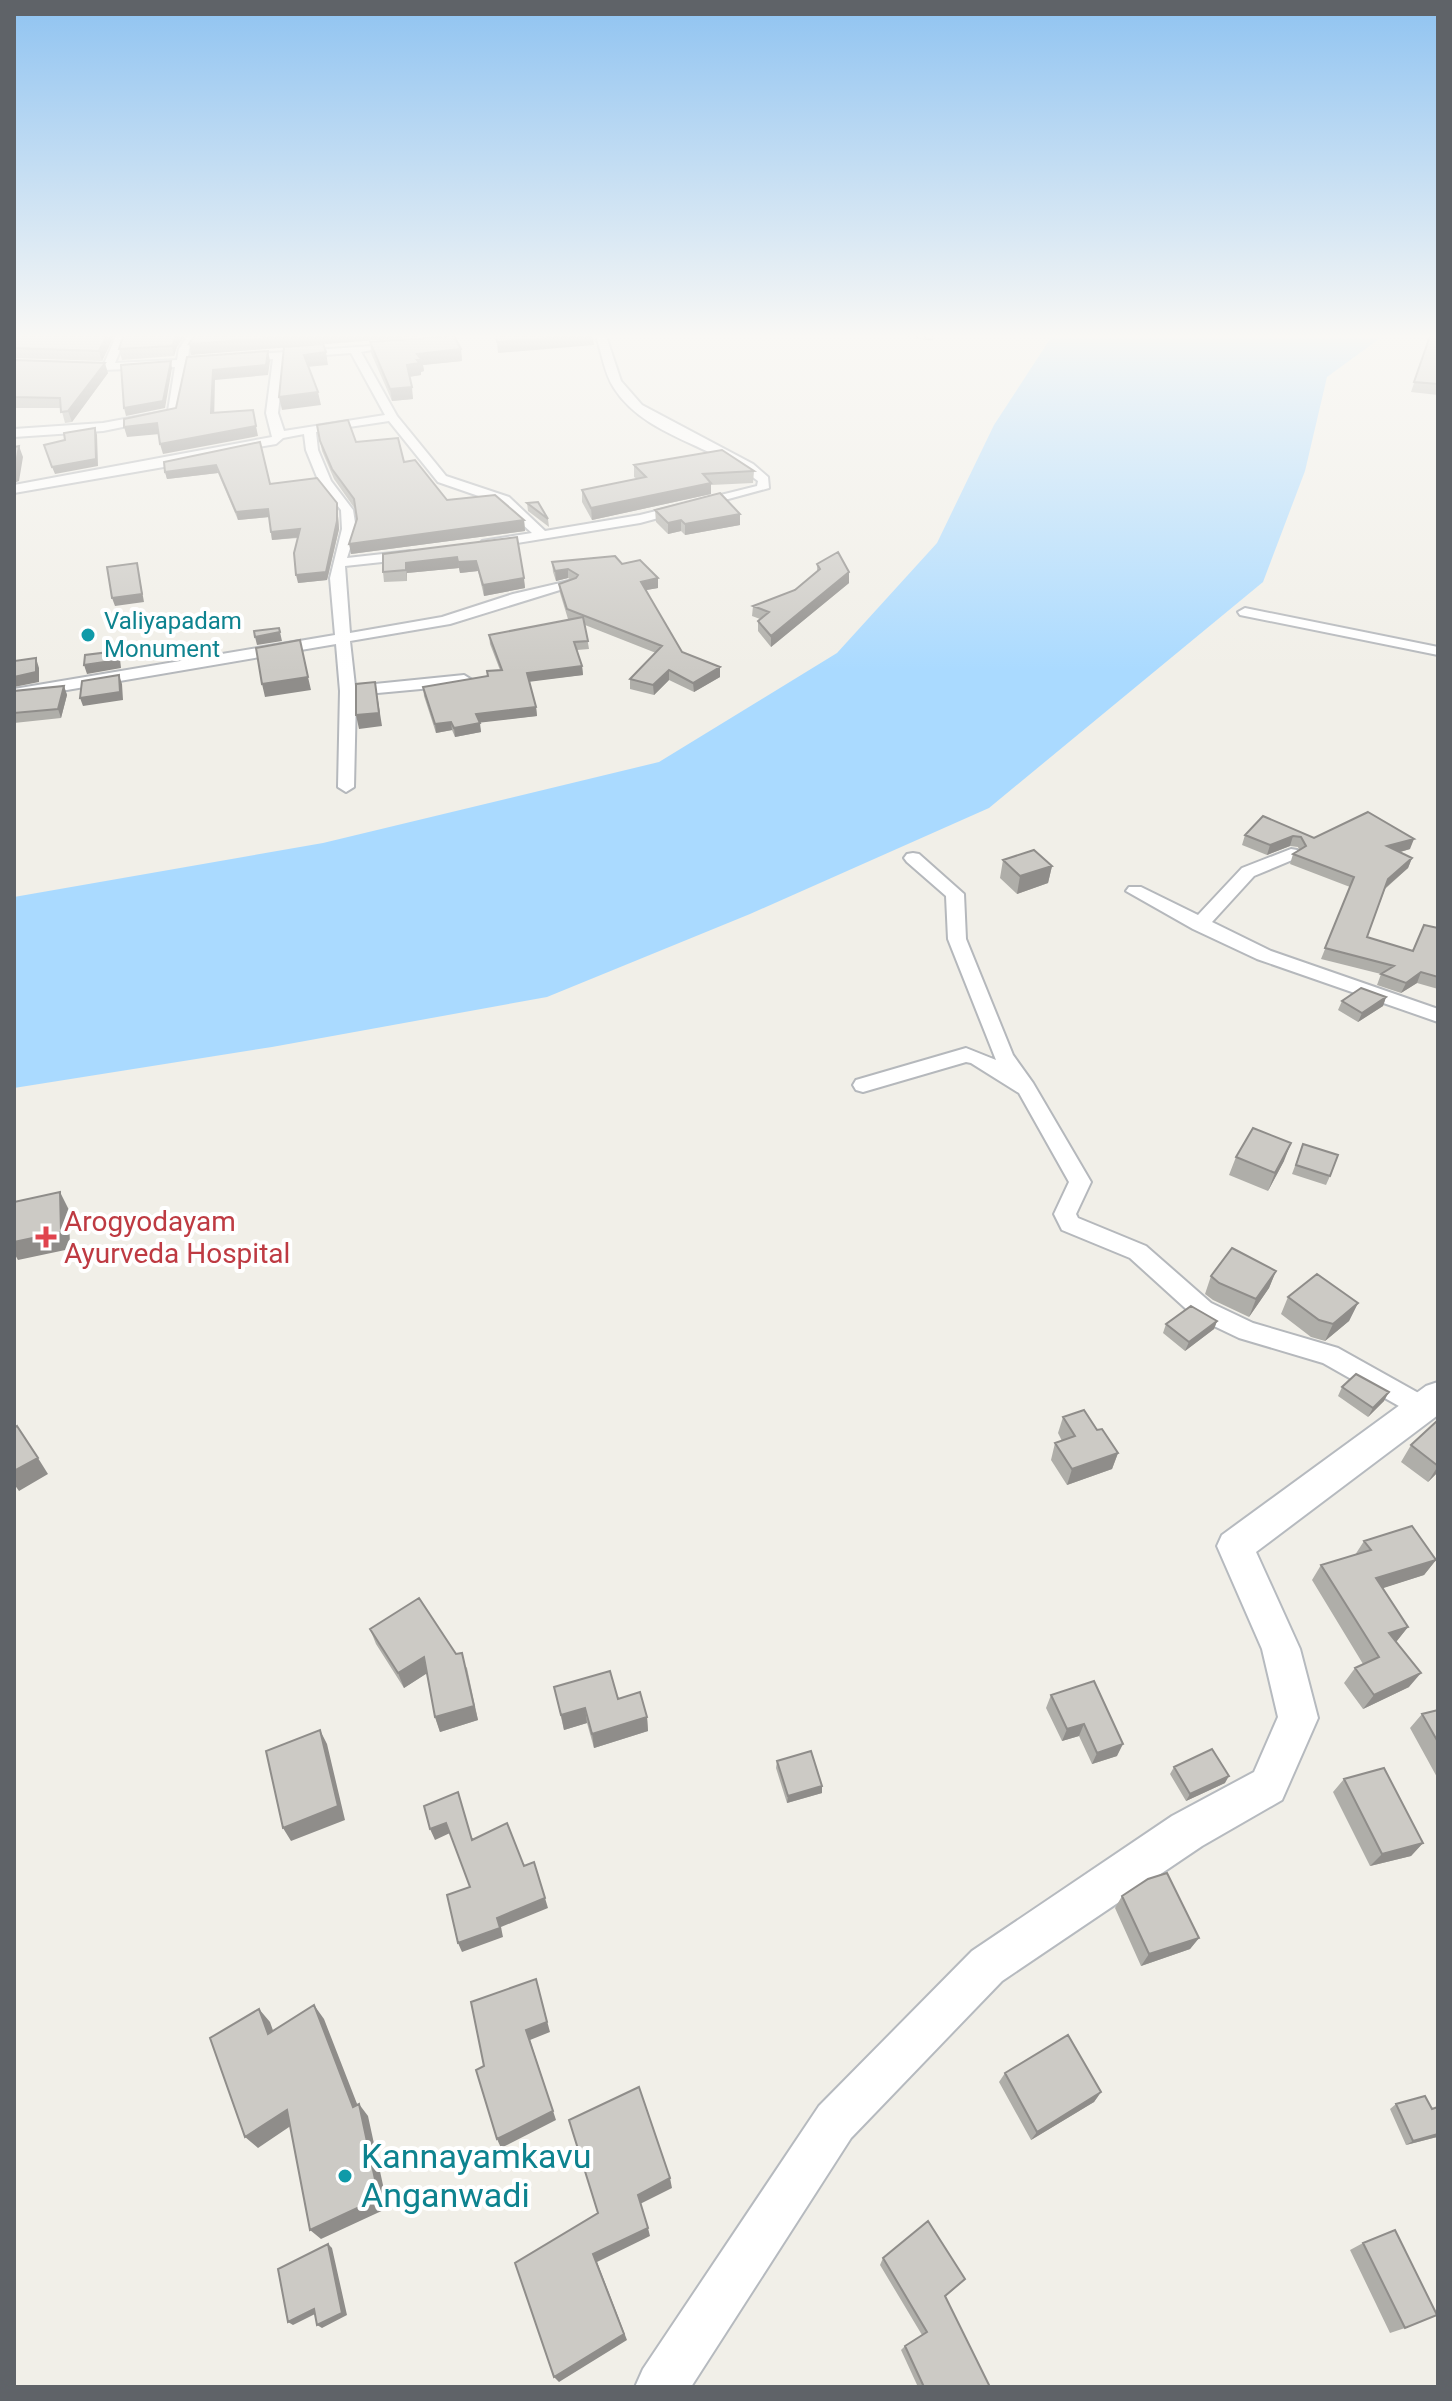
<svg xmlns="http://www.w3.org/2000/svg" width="1452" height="2401" font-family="Roboto,sans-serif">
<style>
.water{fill:#aadaff}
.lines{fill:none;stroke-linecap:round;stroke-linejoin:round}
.street-casing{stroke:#b5b8bc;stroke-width:4}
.secondary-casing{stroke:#b6babf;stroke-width:4}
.street{fill:#fff;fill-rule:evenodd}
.secondary{fill:#fff;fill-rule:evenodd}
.wall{fill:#afaea9}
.shaded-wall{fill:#8f8d8a}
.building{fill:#cccac5;stroke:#8f8d8a;stroke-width:2}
.culture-dot{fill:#0f9aa8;stroke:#fff;stroke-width:3}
.health-dot{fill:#e0444e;stroke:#fff;stroke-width:3}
.labels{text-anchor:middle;stroke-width:8;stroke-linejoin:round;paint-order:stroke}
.far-culture-label{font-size:24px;fill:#0d838f;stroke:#fff;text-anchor:start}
.health-label{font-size:28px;fill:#be3a42;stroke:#fff;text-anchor:start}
.near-culture-label{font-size:34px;fill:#0d838f;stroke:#fff;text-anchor:start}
</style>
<rect width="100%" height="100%" fill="#f1efe8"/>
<path class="water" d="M 1052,336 L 1383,336 L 1327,377 L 1305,471 L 1263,582 L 989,808 L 750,914 L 547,997 L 272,1047 L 14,1088 L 14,897 L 323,843 L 659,762 L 837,653 L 937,543 L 994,425 Z"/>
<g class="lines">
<defs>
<path id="street" d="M 116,336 L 126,336 L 115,363 L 177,360 L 179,349 L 188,336 L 199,336 L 189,349 L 188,359 L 372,346 L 372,350 L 361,352 L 397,416 L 446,476 L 509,497 L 545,531 L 640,515 L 757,486 L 758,481 C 715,445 645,437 614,388 C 604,373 602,353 596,336 L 606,336 L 621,381 L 642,405 L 753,464 L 768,477 L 769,488 L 640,523 L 487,548 L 482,547 L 482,541 L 532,533 L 499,503 L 438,482 L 389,421 L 316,432 L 318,450 L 331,481 L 353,510 L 356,529 L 347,558 L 410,551 L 417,555 L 410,559 L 345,566 L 350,633 L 442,617 L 513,594 L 569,581 L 576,585 L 450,624 L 350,641 L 355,686 L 464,675 L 472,680 L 464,685 L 356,695 L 354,787 L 346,792 L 338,787 L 340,691 L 336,644 L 14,699 L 14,689 L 335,635 L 330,578 L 342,529 L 341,510 L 319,482 L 306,450 L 304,434 L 283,438 L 276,444 L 206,456 L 181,464 L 14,493 L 14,485 L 272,437 L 266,413 L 273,359 L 187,366 L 177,416 L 103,431 L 14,437 L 14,429 L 103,423 L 168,411 L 175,367 L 79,371 L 73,368 L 79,365 L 104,364 ZM 351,353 L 385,415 L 284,431 L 278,413 L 284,358 Z
M 1245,608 L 1438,647 L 1438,655 L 1240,615 L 1238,612 Z
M 1291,849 L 1297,850 L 1300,854 L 1297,858 L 1254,876 L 1212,922 L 1271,951 L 1438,1009 L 1438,1022 L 1257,959 L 1193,929 L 1126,891 L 1129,887 L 1141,887 L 1198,915 L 1242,868 Z
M 913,853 L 919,854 L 964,894 L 966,939 L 1013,1055 L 1033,1083 L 1091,1182 L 1076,1214 L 1078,1218 L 1146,1246 L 1211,1303 L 1253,1323 L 1338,1348 L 1431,1400 L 1434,1407 L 1431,1414 L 1422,1417 L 1413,1414 L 1323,1363 L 1239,1338 L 1195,1317 L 1130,1258 L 1062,1230 L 1054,1214 L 1069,1182 L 1019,1093 L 971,1063 L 966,1062 L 863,1092 L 856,1090 L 853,1085 L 856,1080 L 966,1048 L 996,1060 L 948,939 L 946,896 L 907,862 L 904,858 L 907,854 Z"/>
<path id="secondary" d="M 1438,1382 L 1438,1415 L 1256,1552 L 1300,1649 L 1318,1718 L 1282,1800 L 1202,1846 L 1002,1981 L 851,2138 L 691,2387 L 635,2387 L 643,2369 L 819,2106 L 972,1951 L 1172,1816 L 1254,1772 L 1278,1717 L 1262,1649 L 1217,1546 L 1222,1535 L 1426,1386 Z"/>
</defs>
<use href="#street" class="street-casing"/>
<use href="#secondary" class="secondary-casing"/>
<use href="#street" class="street"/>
<use href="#secondary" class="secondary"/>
</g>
<path class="wall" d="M 14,336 L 114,336 L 102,361 L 14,358 Z
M 123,336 L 177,347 L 174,356 L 122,360 L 119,349 Z
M 900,336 L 933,336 L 933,341 Z
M 1430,336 L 1438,336 L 1438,395 L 1411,392 Z
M 370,342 L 461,349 L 462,361 L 423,365 L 424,371 L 421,372 L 421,375 L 409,377 L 413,399 L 392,401 L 371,353 Z
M 14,360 L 108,373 L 72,422 L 65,423 L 61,408 L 16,408 L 14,419 Z
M 317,425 L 404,462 L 447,500 L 524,520 L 525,531 L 351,554 L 357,519 L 355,509 L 334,479 L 322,451 Z
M 260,442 L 270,484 L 337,503 L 339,529 L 327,580 L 298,583 L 298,538 L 272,540 L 269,517 L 238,520 L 218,473 L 167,479 L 165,472 Z
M 634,465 L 754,471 L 753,483 L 711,485 L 711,494 L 592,520 L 582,502 L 582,490 L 637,479 L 634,477 Z
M 527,503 L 548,519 L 549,527 L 528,511 Z
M 655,510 L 740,514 L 740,525 L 685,535 L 681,531 L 668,534 L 656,522 Z
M 517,537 L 525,588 L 484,596 L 478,571 L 460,573 L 459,568 L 407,573 L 407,581 L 384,582 L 383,572 Z
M 552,562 L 622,564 L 658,578 L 658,588 L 646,590 L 682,652 L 720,677 L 694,692 L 669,680 L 654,695 L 630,689 L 630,679 L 656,653 L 585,625 L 589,649 L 577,650 L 582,666 L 583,675 L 529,681 L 536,707 L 537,716 L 479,722 L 481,732 L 455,737 L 452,730 L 436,733 L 424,696 L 423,687 L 488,676 L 500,670 L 490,644 L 489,635 L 570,620 L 568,619 L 560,593 L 559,584 L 571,580 L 568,578 L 556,581 L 553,572 Z
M 817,564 L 849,572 L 849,583 L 771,647 L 758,631 L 758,621 L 760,619 L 752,616 L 753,606 L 795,590 L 817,572 Z
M 64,686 L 67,695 L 61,718 L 14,723 L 14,691 Z
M 1263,816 L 1314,838 L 1410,849 L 1400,852 L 1412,858 L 1408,868 L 1385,889 L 1367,937 L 1413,951 L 1438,928 L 1438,989 L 1417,983 L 1401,993 L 1377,985 L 1381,974 L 1321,959 L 1350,887 L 1290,864 L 1293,854 L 1299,850 L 1298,847 L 1290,846 L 1267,855 L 1242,845 L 1245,835 Z
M 1003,860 L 1052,866 L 1048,883 L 1017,894 L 1000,878 Z
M 1386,997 L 1383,1006 L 1358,1022 L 1338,1010 L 1342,1001 Z
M 1303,1144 L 1330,1176 L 1326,1185 L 1292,1174 Z
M 1236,1157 L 1284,1161 L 1268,1191 L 1229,1175 Z
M 1276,1271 L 1269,1288 L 1249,1317 L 1213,1300 L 1205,1294 L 1211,1276 Z
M 1288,1297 L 1358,1303 L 1349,1321 L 1325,1341 L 1311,1337 L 1281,1314 Z
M 1217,1321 L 1214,1329 L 1185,1351 L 1163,1333 L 1166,1324 Z
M 1342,1387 L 1384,1401 L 1368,1417 L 1338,1396 Z
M 1063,1417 L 1118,1453 L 1112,1469 L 1067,1485 L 1051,1460 L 1055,1443 L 1062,1441 L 1058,1433 Z
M 1438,1420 L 1438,1472 L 1428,1482 L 1401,1462 L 1411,1445 Z
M 1364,1541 L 1436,1560 L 1424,1575 L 1382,1588 L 1408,1627 L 1396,1642 L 1409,1687 L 1363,1709 L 1344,1683 L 1355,1668 L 1363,1664 L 1312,1580 L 1321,1565 L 1355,1555 Z
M 370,1629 L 456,1654 L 467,1668 L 478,1720 L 440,1732 L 435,1717 L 427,1673 L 404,1688 L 376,1644 Z
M 1094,1681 L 1117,1756 L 1092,1764 L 1079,1736 L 1062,1741 L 1046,1708 L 1051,1695 Z
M 554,1687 L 618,1699 L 647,1717 L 648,1731 L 594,1748 L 587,1723 L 564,1730 Z
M 1438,1710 L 1438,1779 L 1410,1728 L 1422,1714 Z
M 777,1761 L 822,1793 L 787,1803 L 776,1768 Z
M 1174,1767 L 1225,1783 L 1186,1801 L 1170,1774 Z
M 1344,1779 L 1423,1843 L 1411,1856 L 1370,1866 L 1333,1792 Z
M 1122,1896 L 1199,1938 L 1190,1949 L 1141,1966 L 1115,1908 Z
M 1005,2073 L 1101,2092 L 1094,2102 L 1031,2140 L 999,2082 Z
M 1396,2104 L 1432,2109 L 1438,2107 L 1438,2139 L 1437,2137 L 1406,2145 L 1390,2109 Z
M 1363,2243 L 1405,2328 L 1390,2333 L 1350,2250 Z
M 883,2258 L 965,2279 L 945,2297 L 990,2387 L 918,2387 L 901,2350 L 905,2346 L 922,2335 L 880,2265 Z"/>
<path class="shaded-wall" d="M 106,336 L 114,336 L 102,361 L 99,351 Z
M 175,336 L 185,336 L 177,347 L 174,356 L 172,346 Z
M 295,336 L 426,336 L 191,355 L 189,344 Z
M 574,336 L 593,336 L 594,345 L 498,353 L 497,342 Z
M 461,349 L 462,361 L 423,365 L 424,371 L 421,372 L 421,375 L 408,377 L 407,365 L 417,354 Z
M 268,351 L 270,361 L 268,375 L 215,380 L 214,423 L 211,413 L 213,370 Z
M 326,352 L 328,365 L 306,367 L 304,355 Z
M 171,361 L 172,368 L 165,408 L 126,416 L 124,408 Z
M 105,363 L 108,373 L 72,422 L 68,411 Z
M 412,387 L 413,399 L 392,401 L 390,389 Z
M 318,392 L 321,405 L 282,410 L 279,397 Z
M 14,401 L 16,408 L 14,419 Z
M 157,423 L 160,434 L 127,437 L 124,427 Z
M 256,426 L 258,436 L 163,454 L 160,444 Z
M 95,428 L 97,435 L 98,466 L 55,474 L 52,467 Z
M 19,446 L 23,457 L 19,481 L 14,483 L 14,470 Z
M 216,465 L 218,473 L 167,479 L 165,472 Z
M 711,483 L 711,494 L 592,520 L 591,508 Z
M 14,489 L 16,496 L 14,508 Z
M 337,503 L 339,529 L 327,580 L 298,583 L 296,575 Z
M 268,509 L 269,517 L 238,520 L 236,512 Z
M 740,514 L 740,525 L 685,535 L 685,524 Z
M 524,520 L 525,531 L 351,554 L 349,544 Z
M 681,520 L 681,531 L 668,534 L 668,523 Z
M 300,529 L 302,537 L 272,540 L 271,532 Z
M 457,557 L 459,568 L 407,573 L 407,581 L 406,563 Z
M 476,561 L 478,571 L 460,573 L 458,562 Z
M 137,563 L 144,602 L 115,606 L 112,598 Z
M 568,569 L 568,578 L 556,581 L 555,571 Z
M 849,572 L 849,583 L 771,647 L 771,636 Z
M 524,578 L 525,588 L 484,596 L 483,585 Z
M 658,578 L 658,588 L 641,591 L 641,582 Z
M 280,632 L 282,641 L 257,645 L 255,637 Z
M 118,651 L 120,659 L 121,668 L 87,674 L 84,665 Z
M 36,658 L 39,668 L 39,682 L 14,687 L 14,677 Z
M 582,666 L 583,675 L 528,682 L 527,673 Z
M 720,667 L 720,677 L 694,692 L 693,683 Z
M 669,670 L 669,680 L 654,695 L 653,685 Z
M 119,675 L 122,684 L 123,700 L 83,706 L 80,698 Z
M 308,677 L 311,690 L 265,697 L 262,684 Z
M 375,682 L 382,726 L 359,729 L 356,715 Z
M 64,686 L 67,695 L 61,718 L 58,709 Z
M 536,707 L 537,716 L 477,723 L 476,714 Z
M 451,722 L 452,730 L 436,733 L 435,724 Z
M 480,723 L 481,732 L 455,737 L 454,728 Z
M 1293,836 L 1290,846 L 1267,855 L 1270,845 Z
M 1414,839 L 1410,849 L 1383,857 L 1387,846 Z
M 1412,858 L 1408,868 L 1384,889 L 1388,879 Z
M 1052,866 L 1048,883 L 1017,894 L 1020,876 Z
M 1421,972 L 1417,983 L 1401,993 L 1406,983 Z
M 1386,997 L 1383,1006 L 1358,1022 L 1362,1013 Z
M 1291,1143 L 1284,1161 L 1268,1191 L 1275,1173 Z
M 60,1192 L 69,1210 L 70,1249 L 18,1260 L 14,1253 L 14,1242 Z
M 1276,1271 L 1269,1288 L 1249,1317 L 1256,1299 Z
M 1358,1303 L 1349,1321 L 1325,1341 L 1333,1324 Z
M 1217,1321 L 1214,1329 L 1185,1351 L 1189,1342 Z
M 1389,1392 L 1384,1401 L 1368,1417 L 1373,1408 Z
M 1118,1453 L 1112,1469 L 1067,1485 L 1072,1469 Z
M 38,1458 L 48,1474 L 19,1491 L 14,1484 L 14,1471 Z
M 1438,1466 L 1438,1472 L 1428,1482 Z
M 1436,1560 L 1424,1575 L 1365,1594 L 1376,1578 Z
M 1408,1627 L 1396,1642 L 1389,1633 Z
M 462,1653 L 478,1720 L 440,1732 L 435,1717 Z
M 424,1657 L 429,1672 L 404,1688 L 398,1673 Z
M 1421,1673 L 1409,1687 L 1363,1709 L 1374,1695 Z
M 585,1708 L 587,1723 L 564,1730 L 561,1715 Z
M 647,1717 L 648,1731 L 594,1748 L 592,1734 Z
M 1084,1724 L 1079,1736 L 1062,1741 L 1067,1729 Z
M 320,1730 L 327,1744 L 345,1820 L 291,1841 L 283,1828 Z
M 1123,1744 L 1117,1756 L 1092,1764 L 1097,1753 Z
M 1229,1776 L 1225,1783 L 1186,1801 L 1190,1794 Z
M 822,1786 L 822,1793 L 787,1803 L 788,1796 Z
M 446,1823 L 450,1833 L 435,1840 L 430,1829 Z
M 1423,1843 L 1411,1856 L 1370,1866 L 1382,1854 Z
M 545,1898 L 548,1908 L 501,1927 L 503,1937 L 462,1952 L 458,1943 L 497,1918 Z
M 1199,1938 L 1190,1949 L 1141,1966 L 1149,1954 Z
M 536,1979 L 550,2032 L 530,2040 L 556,2120 L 501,2148 L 497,2139 L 526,2030 Z
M 314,2005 L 324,2019 L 361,2114 L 359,2104 L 368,2116 L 388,2208 L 321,2239 L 310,2230 L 353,2107 Z
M 259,2009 L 270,2022 L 279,2047 L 268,2034 Z
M 1101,2092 L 1094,2102 L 1031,2140 L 1037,2132 Z
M 287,2110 L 298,2121 L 258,2148 L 245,2137 Z
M 1438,2134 L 1437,2137 L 1406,2145 L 1413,2141 Z
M 670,2178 L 672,2188 L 640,2204 L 638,2195 Z
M 648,2228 L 650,2236 L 597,2262 L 627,2340 L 559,2382 L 554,2377 L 593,2254 Z
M 328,2244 L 332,2248 L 347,2315 L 322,2328 L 317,2325 Z
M 314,2309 L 319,2312 L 293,2325 L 288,2322 Z"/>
<path class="building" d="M 14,336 L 106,336 L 99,351 L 14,348 Z
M 123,336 L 175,336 L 172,346 L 119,349 Z
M 194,336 L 295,336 L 189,344 Z
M 454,336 L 461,349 L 417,354 L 422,360 L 417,360 L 419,363 L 407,365 L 412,387 L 390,389 L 370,342 Z
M 496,336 L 574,336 L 497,342 Z
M 1430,336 L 1438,336 L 1438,384 L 1414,382 Z
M 323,344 L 326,352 L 304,355 L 318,392 L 279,397 L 284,347 Z
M 268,351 L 266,365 L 213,370 L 211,413 L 253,410 L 256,426 L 160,444 L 157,423 L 124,427 L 124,419 L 176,408 L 187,357 Z
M 14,360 L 105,363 L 68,411 L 61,412 L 60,398 L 14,397 Z
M 171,361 L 163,401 L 124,408 L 121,365 Z
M 348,420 L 356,442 L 398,438 L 404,462 L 415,460 L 447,500 L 495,495 L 524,520 L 349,544 L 357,519 L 354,499 L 332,469 L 320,441 L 317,425 Z
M 95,428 L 96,459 L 52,467 L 44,445 L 65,440 L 64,433 Z
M 260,442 L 270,484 L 317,478 L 337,503 L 337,521 L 326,572 L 296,575 L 294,553 L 300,529 L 271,532 L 268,509 L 236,512 L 216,465 L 165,472 L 164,462 Z
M 19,446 L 15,470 L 14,470 L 14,447 Z
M 722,450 L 754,471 L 703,474 L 711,483 L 591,508 L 582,490 L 646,477 L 634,465 Z
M 720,493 L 740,514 L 685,524 L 681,520 L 668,523 L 655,510 Z
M 538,502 L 548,519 L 527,503 Z
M 517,537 L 524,578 L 483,585 L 476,561 L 458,562 L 457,557 L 406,563 L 406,570 L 383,572 L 383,554 Z
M 838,552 L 849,572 L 771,636 L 758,621 L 769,612 L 753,606 L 795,590 L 820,569 L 817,564 Z
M 615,556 L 622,564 L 640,560 L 658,578 L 641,582 L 682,652 L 720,667 L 693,683 L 669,670 L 653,685 L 630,679 L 662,646 L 567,609 L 559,584 L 576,578 L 578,575 L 568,569 L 555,571 L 552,562 Z
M 137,563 L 142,594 L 112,598 L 107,567 Z
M 583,617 L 588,641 L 574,642 L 582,666 L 527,673 L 536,707 L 476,714 L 480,723 L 454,728 L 451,722 L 435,724 L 423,687 L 488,676 L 487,671 L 502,670 L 489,635 Z
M 279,628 L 280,632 L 255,637 L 254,631 Z
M 300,640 L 308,677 L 262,684 L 256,648 Z
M 118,651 L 118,660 L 84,665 L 85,655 Z
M 36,658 L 36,672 L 14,677 L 14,661 Z
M 119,675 L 120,692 L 80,698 L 82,681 Z
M 375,682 L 379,713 L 356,715 L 356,684 Z
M 64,686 L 58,709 L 14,713 L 14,691 Z
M 1368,812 L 1414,839 L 1387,846 L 1412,858 L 1388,879 L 1367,937 L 1413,951 L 1424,925 L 1438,928 L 1438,977 L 1421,972 L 1406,983 L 1381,974 L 1394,966 L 1325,948 L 1354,877 L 1293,854 L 1306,846 L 1301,837 L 1293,836 L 1270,845 L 1245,835 L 1263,816 L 1314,838 Z
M 1034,850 L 1052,866 L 1020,876 L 1003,860 Z
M 1361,988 L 1386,997 L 1362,1013 L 1342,1001 Z
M 1253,1128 L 1291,1143 L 1275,1173 L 1236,1157 Z
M 1303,1144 L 1338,1155 L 1330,1176 L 1296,1165 Z
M 60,1192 L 61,1232 L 14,1242 L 14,1202 Z
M 1232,1248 L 1276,1271 L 1256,1299 L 1219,1283 L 1211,1276 Z
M 1317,1274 L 1358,1303 L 1333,1324 L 1319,1320 L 1288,1297 Z
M 1191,1306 L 1217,1321 L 1189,1342 L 1166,1324 Z
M 1356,1374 L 1389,1392 L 1373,1408 L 1342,1387 Z
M 1084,1410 L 1097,1430 L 1102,1429 L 1118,1453 L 1072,1469 L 1055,1443 L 1075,1436 L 1063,1417 Z
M 1438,1420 L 1438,1466 L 1411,1445 Z
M 17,1426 L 38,1458 L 14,1471 L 14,1428 Z
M 1412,1526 L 1436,1560 L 1376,1578 L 1408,1627 L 1389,1633 L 1421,1673 L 1374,1695 L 1355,1668 L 1379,1657 L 1321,1565 L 1371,1550 L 1364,1541 Z
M 419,1598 L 456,1654 L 462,1653 L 474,1706 L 435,1717 L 424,1657 L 398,1673 L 370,1629 Z
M 610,1671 L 618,1699 L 640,1692 L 647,1717 L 592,1734 L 585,1708 L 561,1715 L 554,1687 Z
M 1094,1681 L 1123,1744 L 1097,1753 L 1084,1724 L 1067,1729 L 1051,1695 Z
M 1438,1710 L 1438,1742 L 1422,1714 Z
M 320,1730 L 338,1806 L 283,1828 L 266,1751 Z
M 1212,1749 L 1229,1776 L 1190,1794 L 1174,1767 Z
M 811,1751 L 822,1786 L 788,1796 L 777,1761 Z
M 1384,1768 L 1423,1843 L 1382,1854 L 1344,1779 Z
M 458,1792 L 472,1840 L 507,1823 L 524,1866 L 534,1862 L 545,1898 L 497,1918 L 500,1928 L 458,1943 L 447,1895 L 470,1887 L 446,1823 L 430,1829 L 424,1806 Z
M 1167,1873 L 1199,1938 L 1149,1954 L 1122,1896 L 1148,1879 Z
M 536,1979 L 547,2022 L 526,2030 L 553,2111 L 497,2139 L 476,2070 L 484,2066 L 471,2002 Z
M 314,2005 L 353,2107 L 359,2104 L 379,2198 L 310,2230 L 287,2110 L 245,2137 L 210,2038 L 259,2009 L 268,2034 Z
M 1068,2035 L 1101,2092 L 1037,2132 L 1005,2073 Z
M 639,2087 L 670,2178 L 638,2195 L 648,2228 L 593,2254 L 624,2334 L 554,2377 L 515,2263 L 598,2213 L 569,2120 Z
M 1425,2096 L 1432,2109 L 1438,2107 L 1438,2134 L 1413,2141 L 1396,2104 Z
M 928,2221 L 965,2279 L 945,2296 L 990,2387 L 924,2387 L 905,2346 L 927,2332 L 883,2258 Z
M 1395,2230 L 1437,2315 L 1405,2328 L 1363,2243 Z
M 328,2244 L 342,2313 L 317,2325 L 314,2309 L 288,2322 L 278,2269 Z"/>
<linearGradient id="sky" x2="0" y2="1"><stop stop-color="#8fc3f1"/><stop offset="0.5" stop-color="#f9f8f5"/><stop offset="1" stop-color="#f9f8f5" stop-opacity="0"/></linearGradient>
<rect width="1452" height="672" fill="url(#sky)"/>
<g class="culture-dot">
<circle cx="88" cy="635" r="8"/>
<circle cx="345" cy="2176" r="8"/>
</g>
<path class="health-dot" d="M42 1225h8v8h8v8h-8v8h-8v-8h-8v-8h8z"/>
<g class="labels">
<g class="far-culture-label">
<text x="104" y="629">Valiyapadam<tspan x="104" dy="28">Monument</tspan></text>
</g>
<g class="health-label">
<text x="64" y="1231">Arogyodayam<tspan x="64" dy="32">Ayurveda Hospital</tspan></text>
</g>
<g class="near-culture-label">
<text x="361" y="2168">Kannayamkavu<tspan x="361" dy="39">Anganwadi</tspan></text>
</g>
</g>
<rect width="1452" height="2401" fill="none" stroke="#5f6368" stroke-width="32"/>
</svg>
